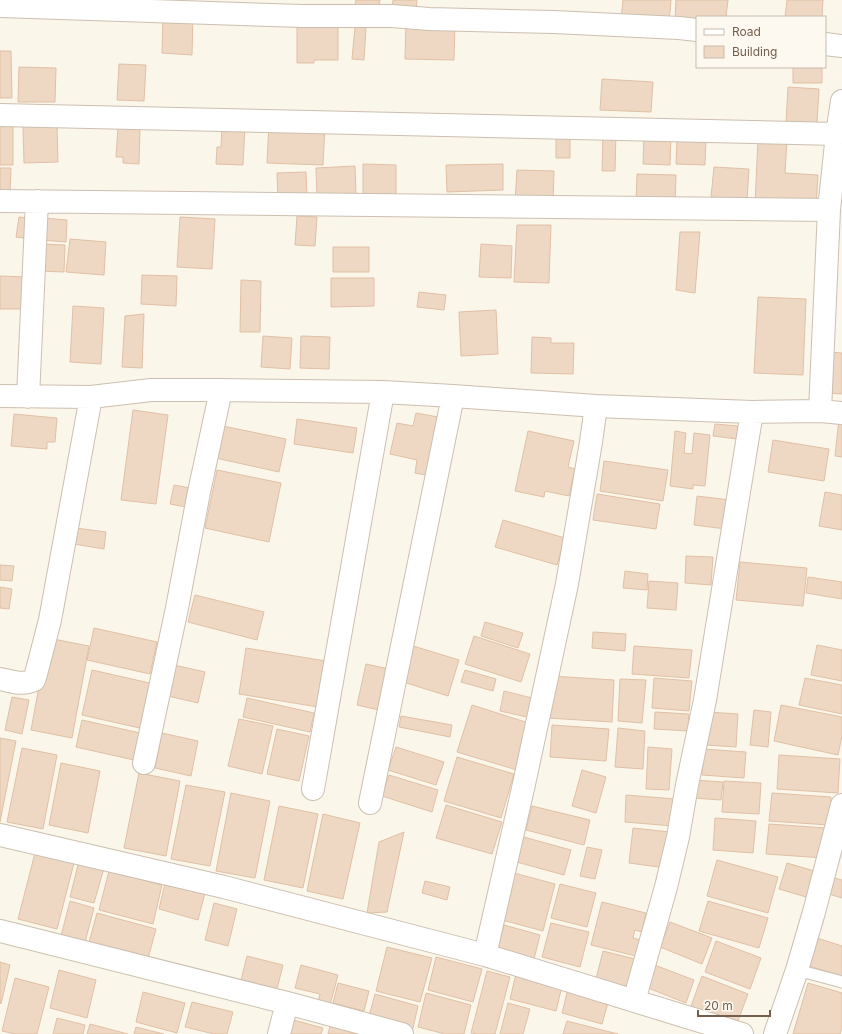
<svg xmlns="http://www.w3.org/2000/svg" width="842" height="1034" font-family="Inter,sans-serif">
<style>
.building{fill:#eed8c3;stroke:#e0c0a5}
.lines{fill:none;stroke-linecap:round;stroke-linejoin:round}
.lane-casing{stroke:#ccbfb0;stroke-width:13}
.street-casing{stroke:#ccbfb0;stroke-width:24}
.lane{stroke:#fff;stroke-width:11}
.street{stroke:#fff;stroke-width:22}
</style>
<rect width="100%" height="100%" fill="#fbf6ea"/>
<path class="building" d="M 356,0 L 380,0 L 378,13 L 354,9 Z
M 393,0 L 417,0 L 416,10 L 392,8 Z
M 623,0 L 671,0 L 669,23 L 621,19 Z
M 676,0 L 728,0 L 726,17 L 697,17 L 697,22 L 675,20 Z
M 787,0 L 823,0 L 822,17 L 785,17 Z
M 163,13 L 193,13 L 192,55 L 162,53 Z
M 297,20 L 338,21 L 338,60 L 314,60 L 314,63 L 297,63 Z
M 406,21 L 455,23 L 454,60 L 405,59 Z
M 355,27 L 366,28 L 364,60 L 352,59 Z
M 0,51 L 11,51 L 12,98 L 0,98 Z
M 119,64 L 146,65 L 144,101 L 117,100 Z
M 19,67 L 56,68 L 55,102 L 18,102 Z
M 793,67 L 822,67 L 822,83 L 793,83 Z
M 602,79 L 653,82 L 651,112 L 600,110 Z
M 788,87 L 819,89 L 817,123 L 786,122 Z
M 13,121 L 13,165 L 0,165 L 0,122 Z
M 269,123 L 325,125 L 323,165 L 267,163 Z
M 57,124 L 58,162 L 24,163 L 23,126 Z
M 222,126 L 245,127 L 243,165 L 216,164 L 217,147 L 221,147 Z
M 118,127 L 140,129 L 139,164 L 123,163 L 123,157 L 116,157 Z
M 570,131 L 570,158 L 556,158 L 556,132 Z
M 603,132 L 616,132 L 615,171 L 602,171 Z
M 644,135 L 671,136 L 670,165 L 643,164 Z
M 677,138 L 706,139 L 705,165 L 676,164 Z
M 758,139 L 787,140 L 785,173 L 818,175 L 816,208 L 755,205 Z
M 363,164 L 396,165 L 396,195 L 363,194 Z
M 503,164 L 503,190 L 447,192 L 446,165 Z
M 355,166 L 356,196 L 317,197 L 316,168 Z
M 714,167 L 749,169 L 747,200 L 711,197 Z
M 0,168 L 11,168 L 10,192 L 0,191 Z
M 517,170 L 554,171 L 553,203 L 515,202 Z
M 306,172 L 307,197 L 278,199 L 277,173 Z
M 637,174 L 676,175 L 675,203 L 636,202 Z
M 297,216 L 317,217 L 315,246 L 295,245 Z
M 19,217 L 34,219 L 31,239 L 16,237 Z
M 180,217 L 215,219 L 212,269 L 177,267 Z
M 43,218 L 67,220 L 66,242 L 41,240 Z
M 517,225 L 551,225 L 549,283 L 514,282 Z
M 680,232 L 700,232 L 695,293 L 676,290 Z
M 70,239 L 106,242 L 104,275 L 66,272 Z
M 41,244 L 65,245 L 64,272 L 39,271 Z
M 481,244 L 512,246 L 511,278 L 479,277 Z
M 333,247 L 369,247 L 369,272 L 333,272 Z
M 142,275 L 177,276 L 176,306 L 141,304 Z
M 0,276 L 27,277 L 27,309 L 0,309 Z
M 331,278 L 374,278 L 374,306 L 331,307 Z
M 241,280 L 261,281 L 260,332 L 240,332 Z
M 419,292 L 446,295 L 444,310 L 417,307 Z
M 758,297 L 806,299 L 803,375 L 754,373 Z
M 73,306 L 104,308 L 101,364 L 70,362 Z
M 496,310 L 498,354 L 461,356 L 459,312 Z
M 144,314 L 142,368 L 122,367 L 125,316 Z
M 263,336 L 292,338 L 290,369 L 261,367 Z
M 301,336 L 330,337 L 329,369 L 300,368 Z
M 532,337 L 551,338 L 551,343 L 574,343 L 573,374 L 531,373 Z
M 830,352 L 842,353 L 842,394 L 827,393 Z
M 133,410 L 168,415 L 156,504 L 121,500 Z
M 416,413 L 444,418 L 431,476 L 415,473 L 417,460 L 390,454 L 397,423 L 413,426 Z
M 14,414 L 57,418 L 55,442 L 47,442 L 47,449 L 11,446 Z
M 297,419 L 357,428 L 353,453 L 294,444 Z
M 839,419 L 842,419 L 842,457 L 835,456 Z
M 715,424 L 738,426 L 737,439 L 713,436 Z
M 218,425 L 286,439 L 279,472 L 211,457 Z
M 528,431 L 574,441 L 568,467 L 575,469 L 569,496 L 545,491 L 544,497 L 515,491 Z
M 675,431 L 686,433 L 684,453 L 692,454 L 694,433 L 710,435 L 705,486 L 693,485 L 693,489 L 670,486 Z
M 773,440 L 829,449 L 824,481 L 768,472 Z
M 604,461 L 668,470 L 663,501 L 600,491 Z
M 217,470 L 281,483 L 269,542 L 205,528 Z
M 174,485 L 195,489 L 192,508 L 170,504 Z
M 825,492 L 842,495 L 842,530 L 819,526 Z
M 597,494 L 660,504 L 656,529 L 593,520 Z
M 697,496 L 730,500 L 726,529 L 694,525 Z
M 503,520 L 565,538 L 557,565 L 495,547 Z
M 76,528 L 106,532 L 104,549 L 74,544 Z
M 686,556 L 713,557 L 711,585 L 685,583 Z
M 740,562 L 807,568 L 803,606 L 736,600 Z
M 0,565 L 14,566 L 12,581 L 0,580 Z
M 625,571 L 648,574 L 647,590 L 623,588 Z
M 808,577 L 842,582 L 842,599 L 806,593 Z
M 649,581 L 678,583 L 676,610 L 647,608 Z
M 0,587 L 12,589 L 9,609 L 0,608 Z
M 195,595 L 264,612 L 257,640 L 188,622 Z
M 485,622 L 523,633 L 518,648 L 481,636 Z
M 94,628 L 157,642 L 150,674 L 87,660 Z
M 593,632 L 626,634 L 625,651 L 592,648 Z
M 474,636 L 530,654 L 521,682 L 465,664 Z
M 48,638 L 89,646 L 72,738 L 31,730 Z
M 410,645 L 459,660 L 448,696 L 400,681 Z
M 817,645 L 842,650 L 842,681 L 811,675 Z
M 634,646 L 692,650 L 689,678 L 632,674 Z
M 246,648 L 326,661 L 318,707 L 239,694 Z
M 366,664 L 389,669 L 379,710 L 357,705 Z
M 174,665 L 205,672 L 198,703 L 168,696 Z
M 92,670 L 154,684 L 144,729 L 82,715 Z
M 465,670 L 496,679 L 493,691 L 461,682 Z
M 551,676 L 614,680 L 612,722 L 548,718 Z
M 654,678 L 692,681 L 689,711 L 652,708 Z
M 805,678 L 842,685 L 842,714 L 799,705 Z
M 620,679 L 646,680 L 642,723 L 618,721 Z
M 504,691 L 536,699 L 531,718 L 500,711 Z
M 12,697 L 29,700 L 22,734 L 5,730 Z
M 247,698 L 314,713 L 310,732 L 243,717 Z
M 472,705 L 532,724 L 517,770 L 457,752 Z
M 781,705 L 842,717 L 842,736 L 838,755 L 774,741 Z
M 754,710 L 771,712 L 768,747 L 750,745 Z
M 655,712 L 689,714 L 688,731 L 654,729 Z
M 708,712 L 738,714 L 736,747 L 706,745 Z
M 401,716 L 452,725 L 450,737 L 399,727 Z
M 239,719 L 273,726 L 262,774 L 228,766 Z
M 82,720 L 140,733 L 134,760 L 76,747 Z
M 552,725 L 609,729 L 606,761 L 550,757 Z
M 618,728 L 645,731 L 643,769 L 615,767 Z
M 277,729 L 309,736 L 299,781 L 267,774 Z
M 162,733 L 198,741 L 191,776 L 155,768 Z
M 0,738 L 16,741 L 0,822 Z
M 396,747 L 444,762 L 436,785 L 388,770 Z
M 648,747 L 672,749 L 669,790 L 646,789 Z
M 22,748 L 57,755 L 43,829 L 7,822 Z
M 704,749 L 746,752 L 744,778 L 702,775 Z
M 779,755 L 840,759 L 838,793 L 777,789 Z
M 457,757 L 514,774 L 501,818 L 444,801 Z
M 61,763 L 100,771 L 88,833 L 49,825 Z
M 582,770 L 606,777 L 596,813 L 572,806 Z
M 139,773 L 180,781 L 166,856 L 124,848 Z
M 389,775 L 438,790 L 432,812 L 382,796 Z
M 694,780 L 723,782 L 721,800 L 693,798 Z
M 724,781 L 761,783 L 759,814 L 722,812 Z
M 186,785 L 225,792 L 210,866 L 171,859 Z
M 231,793 L 270,801 L 255,878 L 216,871 Z
M 772,793 L 831,797 L 829,825 L 769,821 Z
M 626,795 L 675,799 L 673,826 L 625,822 Z
M 446,805 L 502,822 L 492,854 L 436,838 Z
M 279,806 L 318,814 L 303,888 L 264,880 Z
M 532,806 L 590,820 L 584,845 L 526,830 Z
M 323,814 L 360,823 L 343,899 L 307,891 Z
M 715,818 L 756,821 L 753,853 L 713,850 Z
M 769,824 L 826,828 L 824,858 L 766,854 Z
M 633,828 L 670,832 L 666,868 L 629,863 Z
M 404,832 L 387,912 L 367,913 L 379,842 Z
M 520,836 L 571,850 L 564,875 L 513,861 Z
M 587,847 L 602,850 L 595,879 L 580,876 Z
M 35,853 L 74,863 L 57,929 L 18,919 Z
M 717,860 L 778,877 L 768,913 L 707,896 Z
M 79,861 L 104,868 L 94,903 L 70,897 Z
M 787,863 L 821,873 L 813,899 L 779,889 Z
M 109,871 L 162,885 L 153,924 L 99,910 Z
M 514,873 L 555,884 L 543,931 L 502,920 Z
M 827,876 L 842,880 L 842,898 L 822,892 Z
M 166,879 L 206,889 L 198,920 L 159,909 Z
M 425,881 L 450,887 L 447,900 L 422,893 Z
M 560,884 L 596,893 L 587,927 L 551,918 Z
M 70,901 L 94,908 L 85,942 L 61,936 Z
M 708,901 L 768,918 L 759,948 L 699,931 Z
M 602,902 L 646,913 L 642,932 L 635,930 L 633,938 L 640,940 L 636,956 L 591,945 Z
M 214,903 L 237,909 L 228,946 L 205,940 Z
M 97,913 L 156,929 L 146,966 L 87,950 Z
M 670,922 L 712,938 L 702,964 L 660,947 Z
M 551,923 L 589,932 L 580,967 L 542,957 Z
M 504,925 L 540,935 L 534,959 L 498,949 Z
M 814,937 L 842,946 L 842,976 L 806,965 Z
M 716,941 L 761,958 L 750,989 L 705,972 Z
M 387,947 L 432,958 L 420,1002 L 376,991 Z
M 603,951 L 639,960 L 632,988 L 596,979 Z
M 247,956 L 283,965 L 276,993 L 240,984 Z
M 436,957 L 482,969 L 473,1002 L 428,990 Z
M 0,962 L 10,965 L 1,1004 L 0,1003 Z
M 652,964 L 694,980 L 686,1003 L 643,986 Z
M 301,965 L 338,975 L 329,1009 L 317,1006 L 320,994 L 295,988 Z
M 59,970 L 96,980 L 87,1018 L 50,1008 Z
M 487,971 L 510,977 L 495,1034 L 477,1034 L 471,1033 Z
M 516,974 L 562,986 L 556,1011 L 510,999 Z
M 702,976 L 748,994 L 736,1026 L 690,1009 Z
M 15,978 L 49,987 L 37,1034 L 15,1034 L 2,1031 Z
M 338,983 L 369,991 L 364,1011 L 333,1003 Z
M 808,983 L 842,993 L 842,1027 L 840,1034 L 793,1034 Z
M 568,989 L 609,999 L 602,1024 L 562,1013 Z
M 143,992 L 185,1003 L 177,1033 L 136,1022 Z
M 426,993 L 471,1005 L 464,1034 L 445,1034 L 418,1027 Z
M 375,994 L 418,1006 L 412,1032 L 368,1020 Z
M 192,1002 L 233,1012 L 227,1034 L 214,1034 L 185,1027 Z
M 508,1003 L 530,1009 L 523,1034 L 500,1034 Z
M 57,1018 L 85,1025 L 83,1034 L 53,1034 Z
M 286,1018 L 323,1028 L 321,1034 L 282,1034 Z
M 567,1021 L 618,1034 L 563,1034 Z
M 331,1023 L 369,1034 L 328,1034 Z
M 90,1024 L 128,1034 L 87,1034 Z
M 136,1027 L 164,1034 L 134,1034 Z"/>
<g class="lines">
<defs>
<path id="lane" d="M 797,970 L 842,982"/>
<path id="street" d="M 0,6 L 303,16 L 392,16 L 429,19 L 554,22 L 679,28 L 697,30
M 825,44 L 842,46
M 0,115 L 837,134
M 0,201 L 829,210
M 0,396 L 91,397 L 151,390 L 221,390 L 383,392 L 453,396 L 596,406 L 752,412 L 820,411 L 842,413
M 28,397 L 37,201
M 820,411 L 829,210 L 837,134 L 842,101
M 0,679 C 12,681 22,686 34,680 L 36,674 L 50,620 L 91,397
M 144,763 L 177,608 L 199,492 L 221,390
M 313,789 L 383,392
M 370,803 L 453,396
M 0,835 L 224,887 L 485,955 L 742,1034
M 0,931 L 287,1003 L 402,1034
M 485,955 L 524,784 L 567,584 L 591,442 L 596,406
M 634,1001 L 666,887 L 678,837 L 687,785 L 705,700 L 752,412
M 279,1034 L 287,1003
M 775,1034 L 797,970 L 814,912 L 842,805"/>
</defs>
<use href="#lane" class="lane-casing"/>
<use href="#street" class="street-casing"/>
<use href="#lane" class="lane"/>
<use href="#street" class="street"/>
</g>
<rect x="696" y="16" width="130" height="52" fill="#fef9f0" stroke="#c7bbb0"/>
<rect x="704" y="29" width="20" height="6" fill="#ffffff" stroke="#c7bbb0"/>
<text x="732" y="36" font-size="12" fill="#745f4f">Road</text>
<rect x="704" y="46" width="20" height="12" fill="#eed8c3" stroke="#c7bbb0"/>
<text x="732" y="56" font-size="12" fill="#745f4f">Building</text>
<path d="M698 1010v6h72v-6" fill="none" stroke="#745f4f" stroke-width="2"/>
<text x="704" y="1010" font-size="12" fill="#745f4f" stroke="#fef9f0" stroke-width="3" paint-order="stroke">20 m</text>
</svg>
